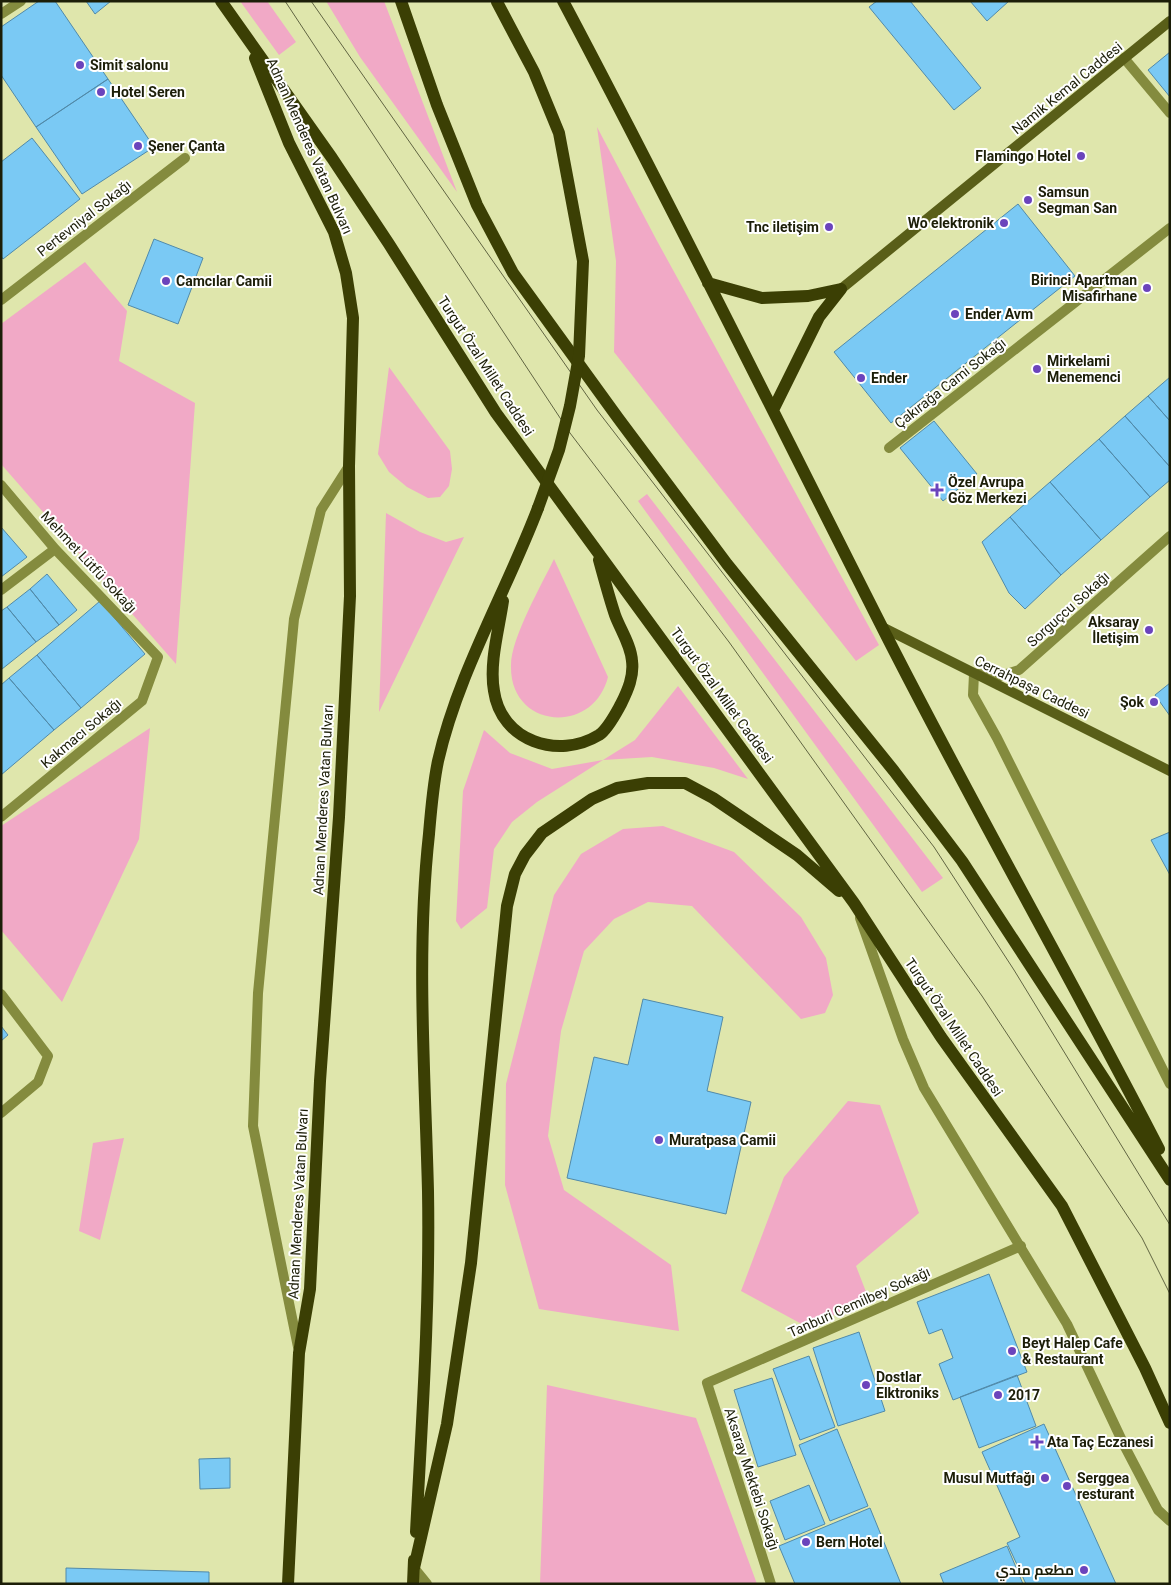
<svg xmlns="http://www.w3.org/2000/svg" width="1171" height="1585" font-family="Roboto,Cairo,sans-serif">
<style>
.green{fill:#f1a9c6}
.building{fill:#7ac9f4;stroke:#518aa9}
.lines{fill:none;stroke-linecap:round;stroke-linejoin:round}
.lane{stroke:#848b3e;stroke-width:10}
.street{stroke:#848b3e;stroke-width:10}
.secondary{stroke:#595e18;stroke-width:10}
.primary{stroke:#3b3f04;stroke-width:12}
.tram{stroke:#616542;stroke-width:1}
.primary-bridge{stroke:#3b3f04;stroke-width:12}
.poi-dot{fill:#6b44bc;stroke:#fff;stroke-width:2}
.labels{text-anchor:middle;stroke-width:4;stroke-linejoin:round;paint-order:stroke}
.poi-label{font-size:14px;font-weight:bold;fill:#1c1e08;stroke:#fff;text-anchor:start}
.street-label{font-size:14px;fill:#1c1e08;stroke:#fff}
</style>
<rect width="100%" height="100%" fill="#dfe6ac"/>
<path class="green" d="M 240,1 L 267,1 L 296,42 L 279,55 Z
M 326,1 L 384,1 L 457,192 L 360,57 Z
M 597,127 L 656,239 L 879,645 L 856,661 L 614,352 L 616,261 Z
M 85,262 L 127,311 L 119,361 L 195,403 L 176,664 L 1,464 L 1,324 Z
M 389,367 L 450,451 L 452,469 L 449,486 L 440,497 L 428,498 L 407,487 L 389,472 L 378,454 Z
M 647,494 L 943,878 L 922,892 L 638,501 Z
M 386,513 L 420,532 L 446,542 L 464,537 L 379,712 Z
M 554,559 L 608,677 C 593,736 509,729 511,665 C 511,638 542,584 554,559 Z
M 678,686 L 748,779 L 714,768 L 652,757 L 603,760 L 537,802 L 512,822 L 494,849 L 487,908 L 461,929 L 456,921 L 463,791 L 484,730 L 510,753 L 552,769 L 603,760 L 635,740 Z
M 150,728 L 139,839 L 62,1002 L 1,930 L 1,826 Z
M 663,826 L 734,852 L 801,917 L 826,958 L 833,995 L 825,1013 L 801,1019 L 692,906 L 648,902 L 614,919 L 584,951 L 561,1031 L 548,1136 L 564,1190 L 671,1265 L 679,1331 L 539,1309 L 505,1185 L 506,1084 L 554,895 L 581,854 L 623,829 Z
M 848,1101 L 880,1105 L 919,1213 L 856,1266 L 868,1297 L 809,1328 L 741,1291 L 784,1177 Z
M 124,1138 L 100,1240 L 79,1231 L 93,1143 Z
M 547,1385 L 696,1418 L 757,1584 L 540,1584 Z"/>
<path class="building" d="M 39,1 L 55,1 L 108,79 L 36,127 L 1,75 L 1,27 Z
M 86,1 L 111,1 L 95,14 Z
M 877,1 L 910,1 L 981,88 L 954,110 L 869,7 Z
M 970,1 L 1009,1 L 987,21 Z
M 1170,52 L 1170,97 L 1148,70 Z
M 108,79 L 154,147 L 82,194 L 36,127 Z
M 32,138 L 80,199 L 3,259 L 1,256 L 1,162 Z
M 1018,204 L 1075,276 L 891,423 L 834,352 Z
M 154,239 L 203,258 L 178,324 L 128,305 Z
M 1170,377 L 1170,421 L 1148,396 Z
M 1148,396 L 1170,421 L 1170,467 L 1125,416 Z
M 1125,416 L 1170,467 L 1170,480 L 1150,497 L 1099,439 Z
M 934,421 L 977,474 L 943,501 L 900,448 Z
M 1099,439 L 1150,497 L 1101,540 L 1050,482 Z
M 1050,482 L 1101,540 L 1061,575 L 1010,517 Z
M 1010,517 L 1061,575 L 1025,609 L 1009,593 L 982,542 Z
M 1,527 L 27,557 L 1,577 Z
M 47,574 L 77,610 L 59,625 L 30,589 Z
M 30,589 L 59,625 L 36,642 L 7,607 Z
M 100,601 L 145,654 L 81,708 L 37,655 Z
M 7,607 L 36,642 L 2,669 L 1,611 Z
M 37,655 L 81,708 L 54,730 L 9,678 Z
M 9,678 L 54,730 L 1,775 L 1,685 Z
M 1170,683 L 1170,716 L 1155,695 Z
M 1170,832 L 1170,875 L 1151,840 Z
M 643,999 L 723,1017 L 707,1091 L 751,1102 L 726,1214 L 567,1178 L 594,1057 L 628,1065 Z
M 1,1026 L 8,1035 L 1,1041 Z
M 989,1274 L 1027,1372 L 953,1400 L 939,1364 L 953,1358 L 942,1329 L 929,1334 L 917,1302 Z
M 859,1332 L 885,1411 L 838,1426 L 813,1348 Z
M 809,1356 L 835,1427 L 800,1440 L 773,1369 Z
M 1017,1375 L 1036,1426 L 979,1448 L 960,1397 Z
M 772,1378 L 796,1455 L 758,1467 L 734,1390 Z
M 1044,1424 L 1116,1584 L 1026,1584 L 1007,1543 L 1020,1537 L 982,1452 Z
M 837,1429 L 868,1506 L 830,1521 L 799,1445 Z
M 230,1458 L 230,1488 L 200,1489 L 199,1459 Z
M 809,1485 L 825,1524 L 785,1540 L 770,1501 Z
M 870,1508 L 901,1584 L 795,1584 L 779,1546 Z
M 1007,1546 L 1023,1584 L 944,1584 L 940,1574 Z
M 66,1568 L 209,1572 L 209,1584 L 66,1584 Z"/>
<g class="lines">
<path class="lane" d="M 974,674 L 973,695 L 997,738 L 1170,1084
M 860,918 L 903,1039 L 924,1088 L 1067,1324 L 1125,1447 L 1158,1510 L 1170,1521
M 298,1347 L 253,1126 L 258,993 L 294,619 L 321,510 L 349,466
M 414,1568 L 427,1584"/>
<path class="street" d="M 1,14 L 21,1
M 1124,58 L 1170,113
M 1,300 L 185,158
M 889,448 L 1170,228
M 1,485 L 55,549 L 158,657 L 142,701 L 1,817
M 1,590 L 55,549
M 978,674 L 1000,676 L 1019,670 L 1170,536
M 1,994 L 48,1056 L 38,1082 L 1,1113
M 771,1584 L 707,1383 L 1021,1246"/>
<path class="secondary" d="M 841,289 L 1170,21
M 882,627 L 1170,771"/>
<path class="primary" d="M 221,1 L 332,158 L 389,244 L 496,413 L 854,903 L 941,1037 L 1062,1206 L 1145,1368 L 1170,1423
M 401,1 L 437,105 L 477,205 L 513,273 L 618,418 L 727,564 L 894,771 L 962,861 L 1170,1180
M 563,1 C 673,208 776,418 882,627 C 971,803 1069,974 1159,1149
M 255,58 L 289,143 L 334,232 L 346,273 L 353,318 L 349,466 L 350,596 L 339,817 L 320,1081 L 310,1289 L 299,1353 L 288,1584
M 708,283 L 762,298 L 808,296 L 841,289
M 773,410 L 819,317 L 841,289
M 503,601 C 499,629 489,663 494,691 C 501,741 558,760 599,735 C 608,729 616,713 621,704 C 628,690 634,676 632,661 C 631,645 620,629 615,615 C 609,597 604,578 599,560
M 416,1532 C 422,1419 430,1305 428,1191 C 425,1072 416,953 429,834 C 431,810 433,785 438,761 C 458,673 506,592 538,508
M 414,1568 L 447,1424 L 471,1263 L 507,906 L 515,874 L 525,855 L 542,833 L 592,799 L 617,788 L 648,783 L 685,783 L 713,798 L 797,855 L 839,891
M 413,1584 L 414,1560"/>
<path class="tram" d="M 285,1 L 570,433 L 729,642 L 982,996 L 1142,1238 L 1170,1294
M 311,1 L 597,410 L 934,847 L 1014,970 L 1170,1225"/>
<path class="primary-bridge" d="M 497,2 L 534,72 L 559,133 L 583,261 L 579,356 L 570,406 L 559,450 L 538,508"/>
</g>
<g class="poi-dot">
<circle cx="80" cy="65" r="5"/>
<circle cx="101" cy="92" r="5"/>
<circle cx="138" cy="146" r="5"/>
<circle cx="1081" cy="156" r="5"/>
<circle cx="1028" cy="200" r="5"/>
<circle cx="1004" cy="223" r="5"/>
<circle cx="829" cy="227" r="5"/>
<circle cx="166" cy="281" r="5"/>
<circle cx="1147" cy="288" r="5"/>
<circle cx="955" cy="314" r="5"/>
<circle cx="1037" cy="369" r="5"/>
<circle cx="861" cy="378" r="5"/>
<path d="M934.5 482.5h5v5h5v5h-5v5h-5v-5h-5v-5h5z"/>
<circle cx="1149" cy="630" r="5"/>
<circle cx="1154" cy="702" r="5"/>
<circle cx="659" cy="1140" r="5"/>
<circle cx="1012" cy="1351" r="5"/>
<circle cx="866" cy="1385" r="5"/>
<circle cx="998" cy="1395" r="5"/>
<path d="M1034.5 1434.5h5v5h5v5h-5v5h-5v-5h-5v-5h5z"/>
<circle cx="1045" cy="1478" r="5"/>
<circle cx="1067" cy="1486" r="5"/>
<circle cx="806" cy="1542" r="5"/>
<circle cx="1084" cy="1570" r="5"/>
</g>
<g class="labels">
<g class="poi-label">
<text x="90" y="70">Simit salonu</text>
<text x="111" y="97">Hotel Seren</text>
<text x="148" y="151">Şener Çanta</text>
<text x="1071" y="161" text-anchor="end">Flamingo Hotel</text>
<text x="1038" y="197">Samsun<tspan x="1038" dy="16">Segman San</tspan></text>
<text x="994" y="228" text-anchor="end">Wo elektronik</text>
<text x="819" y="232" text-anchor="end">Tnc iletişim</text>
<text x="1137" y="285" text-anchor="end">Birinci Apartman<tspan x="1137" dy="16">Misafirhane</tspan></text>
<text x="176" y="286">Camcılar Camii</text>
<text x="965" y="319">Ender Avm</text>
<text x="1047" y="366">Mirkelami<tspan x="1047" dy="16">Menemenci</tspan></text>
<text x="871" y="383">Ender</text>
<text x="948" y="487">Özel Avrupa<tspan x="948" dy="16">Göz Merkezi</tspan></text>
<text x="1139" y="627" text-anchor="end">Aksaray<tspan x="1139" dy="16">İletişim</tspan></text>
<text x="1144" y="707" text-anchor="end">Şok</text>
<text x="669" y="1145">Muratpasa Camii</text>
<text x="1022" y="1348">Beyt Halep Cafe<tspan x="1022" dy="16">&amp; Restaurant</tspan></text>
<text x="876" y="1382">Dostlar<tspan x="876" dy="16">Elktroniks</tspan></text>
<text x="1008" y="1400">2017</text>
<text x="1047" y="1447">Ata Taç Eczanesi</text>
<text x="1035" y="1483" text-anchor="end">Musul Mutfağı</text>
<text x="1077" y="1483">Serggea<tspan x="1077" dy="16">resturant</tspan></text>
<text x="816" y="1547">Bern Hotel</text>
<text x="1074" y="1575" text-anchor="end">مطعم مندي</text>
</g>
<g class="street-label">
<text transform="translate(1067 88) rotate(-39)" y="5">Namik Kemal Caddesi</text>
<text transform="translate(310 146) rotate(66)" y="5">Adnan Menderes Vatan Bulvarı</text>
<text transform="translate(84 218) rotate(-38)" y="5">Pertevniyal Sokağı</text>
<text transform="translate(486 366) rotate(57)" y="5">Turgut Özal Millet Caddesi</text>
<text transform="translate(950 383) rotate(-38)" y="5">Çakırağa Cami Sokağı</text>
<text transform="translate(89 562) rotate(47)" y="5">Mehmet Lütfü Sokağı</text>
<text transform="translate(1068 609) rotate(-42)" y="5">Sorguçcu Sokağı</text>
<text transform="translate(1032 687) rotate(26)" y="5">Cerrahpașa Caddesi</text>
<text transform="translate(722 695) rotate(54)" y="5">Turgut Özal Millet Caddesi</text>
<text transform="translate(81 733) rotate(-40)" y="5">Kakmacı Sokağı</text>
<text transform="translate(323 800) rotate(-87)" y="5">Adnan Menderes Vatan Bulvarı</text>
<text transform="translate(954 1027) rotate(56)" y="5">Turgut Özal Millet Caddesi</text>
<text transform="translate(298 1204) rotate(-87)" y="5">Adnan Menderes Vatan Bulvarı</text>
<text transform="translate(859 1302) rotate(-24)" y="5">Tanburi Cemilbey Sokağı</text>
<text transform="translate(752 1479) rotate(72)" y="5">Aksaray Mektebi Sokağı</text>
</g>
</g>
<rect width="1171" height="1585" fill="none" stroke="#1c1e08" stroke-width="5"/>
</svg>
